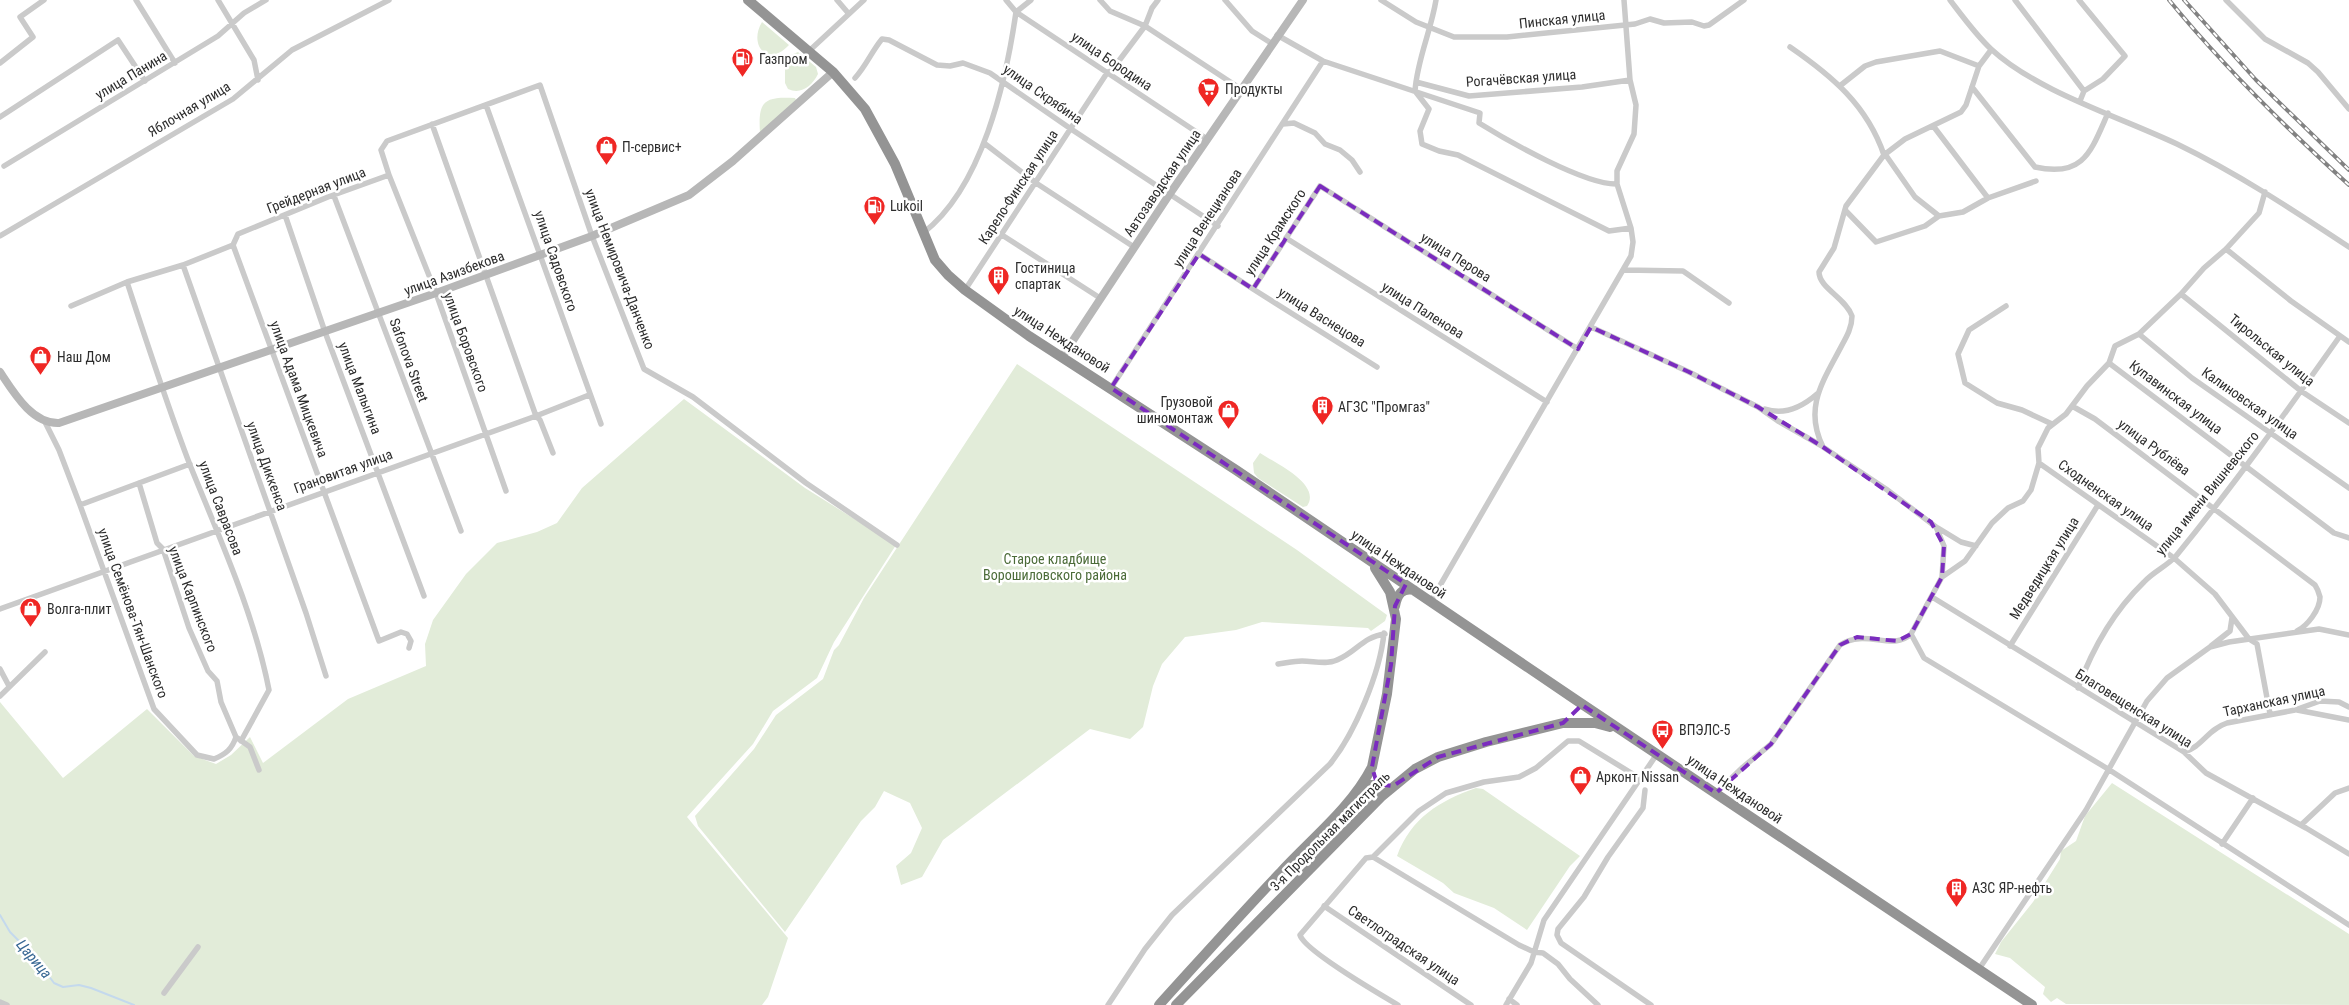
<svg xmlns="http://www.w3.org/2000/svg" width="2349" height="1005" font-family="'Roboto Condensed',sans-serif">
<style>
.green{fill:#e2ecd9}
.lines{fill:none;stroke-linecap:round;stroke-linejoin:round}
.stream{stroke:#c4d9ed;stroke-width:2}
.street{stroke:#cacaca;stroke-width:5.5}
.secondary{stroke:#b7b7b7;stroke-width:8}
.highway{stroke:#949494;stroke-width:10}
.rail-casing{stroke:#828282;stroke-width:4}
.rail{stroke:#fff;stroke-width:2;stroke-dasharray:5.5;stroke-linecap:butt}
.marked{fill:none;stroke:#7b2cbf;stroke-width:4;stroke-dasharray:10 6;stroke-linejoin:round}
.labels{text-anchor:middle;stroke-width:5;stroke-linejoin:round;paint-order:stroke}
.street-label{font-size:14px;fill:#2d2d2d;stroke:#fff}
.poi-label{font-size:14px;fill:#2d2d2d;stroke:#fff;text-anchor:start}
.park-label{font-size:14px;fill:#4b6b38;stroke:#fff}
.water-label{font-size:15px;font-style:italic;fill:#376793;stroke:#fff}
</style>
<rect width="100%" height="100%" fill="#fff"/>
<path class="green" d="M 762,22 L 789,45 C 768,68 748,45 762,22 Z
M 798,52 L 816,67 L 818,74 C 812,86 801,95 788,89 L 785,83 L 785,62 L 791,55 Z
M 795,98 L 796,100 L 760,133 C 758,102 763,96 795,98 Z
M 1017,364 L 1297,550 L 1387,615 L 1385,621 L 1371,631 L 1368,628 L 1262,622 L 1236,630 L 1185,637 L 1162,664 L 1153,686 L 1143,727 L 1130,739 L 1090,729 L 943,840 L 922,877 L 901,885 L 896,866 L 911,853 L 922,828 L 910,803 L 884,791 L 875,807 L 861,821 L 785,932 L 698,826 L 695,816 L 754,749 L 776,715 L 823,679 L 834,650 L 839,645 L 864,598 Z
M 684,399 L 805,488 L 896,545 L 834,642 L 817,678 L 773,711 L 753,744 L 687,817 L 788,938 L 768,997 L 762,1005 L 0,1005 L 0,702 L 63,778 L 147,709 L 194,756 L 216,764 L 231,755 L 250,737 L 263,763 L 348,699 L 426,666 L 425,644 L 433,620 L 466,574 L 497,543 L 537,532 L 557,523 L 582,488 Z
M 1260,453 C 1275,463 1322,484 1307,506 L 1303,507 L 1258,478 L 1254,473 L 1253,463 Z
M 2112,783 L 2349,934 L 2349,1005 L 2066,1004 L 2057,998 L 2051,1002 L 2043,994 L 2045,987 L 2010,958 L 1995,954 L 2001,942 L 2033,902 L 2060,859 L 2061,851 L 2076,841 L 2085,816 Z
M 1476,788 L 1483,789 L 1580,856 L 1570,866 L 1527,930 L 1494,908 L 1454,893 L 1443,883 L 1397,856 C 1411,818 1439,801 1476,788 Z"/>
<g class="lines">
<path class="stream" d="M 0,915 L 10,932 L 33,955 L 54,983 L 63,987 L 79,985 L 91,988 L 134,1005"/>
<path class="street" d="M 136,0 L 175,63
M 218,0 L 254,60 L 258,80
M 837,0 L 849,14
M 1006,0 L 1016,12 L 1207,139
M 1100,0 L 1110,11 L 1145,26 L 1241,89
M 1225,0 L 1252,31 L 1271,43
M 1381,0 L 1416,22 L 1454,37 L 1507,37 L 1635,24 L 1650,19 L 1664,23 L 1692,22 L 1704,26 L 1709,25 L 1744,0
M 1436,0 C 1431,31 1417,60 1415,91 L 1429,109 L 1420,131 L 1422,144 L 1439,151 L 1458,155 L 1609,231 L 1631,228
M 1950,0 C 1963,17 1976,35 1991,49 C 2036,91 2120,117 2177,144 C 2237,173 2293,210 2349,247
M 2015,0 L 2084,91 L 2080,101
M 2079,0 L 2125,56 L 2103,79 L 2084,91
M 2226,0 L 2265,39 L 2308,63 L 2318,72 L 2349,109
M 1277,35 L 1323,61 L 1480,113 L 1479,123 C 1508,141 1585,185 1617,184
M 1790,47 C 1832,76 1867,105 1884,155
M 809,51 L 864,0
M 0,63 L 33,37 L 20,17 L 44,0
M 855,78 C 866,66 872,51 882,39 L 889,40 L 937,65 L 950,66 L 963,63 L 990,73 L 1071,129 L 1218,226
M 1416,82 L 1469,96 L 1582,87 L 1630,80
M 1841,85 L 1865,66 L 1876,62 L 1940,51 L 1979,66
M 1972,87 L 2035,167 C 2084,178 2091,151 2108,113
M 486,105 L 601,424
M 0,117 L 118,40 L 145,81
M 432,124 L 536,416 L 540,420 L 553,453
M 1283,124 L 1294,123 L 1315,133 L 1325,144 L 1340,150 L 1352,160 L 1360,172
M 1934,127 L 1988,198 L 2036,181
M 984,143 L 1036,183 L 1134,247
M 1885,154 L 1915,197 L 1939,216 L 1963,212 L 1988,198
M 4,166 L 218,36 L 244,13 L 266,0
M 389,175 L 436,293 L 506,491
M 2265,192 L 2259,213 L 2226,249 L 2204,268 L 2181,294 L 2139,334 L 2115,346 L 2109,363 L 2087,386 L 2066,414 L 2048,428 L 2038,448 L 2039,463 L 2031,490 L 2023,501 L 2008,508 L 1992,523 L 1965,561 L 1942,577 L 1911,634 L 1924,658 L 2108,769 L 2349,925
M 334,196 L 461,531
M 1845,210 L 1876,242 L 1925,226 L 1939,216
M 285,215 L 325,332 L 424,596
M 923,233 C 982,188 1006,82 1016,12 L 1031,0
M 1002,235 L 1100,298
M 0,236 L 233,99 L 292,50 L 389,0
M 1286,238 L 1547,402
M 233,245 L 379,641 L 401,632 L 407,634 L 411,641 L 409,648
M 2226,249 L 2291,301 L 2349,342
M 1199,254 L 1253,289 L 1320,186 L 1578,349
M 183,265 L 306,613 L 326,676
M 1624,270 L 1683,271 L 1729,303
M 127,282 C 147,343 167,405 190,465 C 219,537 254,613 269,690 L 241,741
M 1253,289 L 1377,367
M 965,290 L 1107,73 L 1112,70 L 1145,26 L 1152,8 L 1158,0
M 2181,294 L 2301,391 L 2349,423
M 71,306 L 127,282 L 183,265 L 233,245 L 238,234 L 328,197 L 389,175 L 381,150 L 387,141 L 540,85 L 592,236 L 644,369 L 693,397 L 806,483 L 897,545
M 2006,306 L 1969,330 L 1958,354 L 1965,383 L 1997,403 L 2022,410 L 2052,424
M 1591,327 L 1689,372 L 1758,407 L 1778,421 L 1822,446
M 2139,334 L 2192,378 L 2349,488
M 2109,363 L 2334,533 L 2349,538
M 1111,388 L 1323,61
M 2072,406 L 2095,419 L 2315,585 C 2317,588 2319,593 2320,597 C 2320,610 2307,626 2297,631
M 1765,409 C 1785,416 1802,407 1817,394
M 45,422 L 59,450 L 80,505 L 154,709 L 197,755 L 214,759 C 226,754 232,749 236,737
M 2039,463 L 2174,558 L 2215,594 L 2249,639 L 2257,644 L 2270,714
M 139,483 L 157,543 L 163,549 L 189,628 L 208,671 L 217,681 L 221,702 L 236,737 L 250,747 L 259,770
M 80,505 L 190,464
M 1938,528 L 1961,542 L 1976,546
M 1942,577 L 1944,546 L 1936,527 L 1886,489 L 1823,447 C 1803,407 1824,380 1842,345 C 1847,336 1852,327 1852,316 C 1846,298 1819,288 1819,272 L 1834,248 L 1846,206 L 1884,155 L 1905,139 L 1961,112 L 1966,105 L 1979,66 L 1991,50
M 1932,597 L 2184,752 L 2206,773 L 2306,828 L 2349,854
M 1431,601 L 1631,256 L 1633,242 L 1631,228 L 1617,184 L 1617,171 L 1634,134 L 1636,105 L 1630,80 L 1624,0
M 0,609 L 536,416 L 589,395
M 2010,646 L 2098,505
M 2211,646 L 2230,631 L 2232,618
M 1278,664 C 1286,663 1294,661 1302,661 C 1314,661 1326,665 1337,660 C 1358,651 1362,637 1385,634
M 0,669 L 9,686
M 2078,688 C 2093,647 2113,612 2144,582 C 2153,572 2167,566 2176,556 C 2234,485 2287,411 2340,336
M 0,696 L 45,652
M 2297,710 L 2349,720
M 2184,752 C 2202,747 2208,729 2227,723 L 2295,710 L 2320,701 L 2339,702 L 2349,707
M 1645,790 L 1643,808 L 1608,857 L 1584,897 L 1558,929 L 1557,935 L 1561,943 L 1651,1005
M 1716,793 L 1743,767 L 1771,744 L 1840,645 C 1866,628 1892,652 1911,634
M 2301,825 L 2335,793 L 2349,788
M 2222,844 L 2253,798
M 1373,857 L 1419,811 L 1446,793 L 1484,782 L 1519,777 L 1536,768 L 1568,741 L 1579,741 L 1641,779
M 1324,906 L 1471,1005
M 1979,969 L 2086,810 L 2147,701 L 2167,678 L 2210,647 L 2229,642 L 2319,629 L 2349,635
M 164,993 L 198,947
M 1509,999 L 1517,1005
M 0,1002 L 7,1005
M 1108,1005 L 1145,949 L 1172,915 L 1330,764 C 1355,733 1380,673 1384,633
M 1398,1005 C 1381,995 1304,950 1300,935 L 1366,858 L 1373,857 L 1519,945 L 1534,952 L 1543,953 L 1558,964 L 1570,979 L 1598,1005
M 1506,1005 L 1531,963 L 1544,920 L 1657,754"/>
<path class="secondary" d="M 1062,357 L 1169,195 L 1303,0
M 0,372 C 14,393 32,424 59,423 L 436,293 L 592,236 L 689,195 L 733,161 L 833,72"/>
<path class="highway" d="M 748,0 L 833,72 L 865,109 L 895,164 L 935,260 L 948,275 L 965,290 L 1029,336 L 1236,470 L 1579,702 L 2032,1005
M 1395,606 C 1397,595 1402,587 1414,590
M 1360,791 L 1368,785 L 1374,785 L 1376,791 L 1371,803
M 1159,1005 C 1199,961 1239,916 1280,873 C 1311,839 1351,808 1372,767 L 1387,694 L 1396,619 L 1390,592 L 1375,568
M 1176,1005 L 1381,797 L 1415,769 L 1438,757 L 1486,742 L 1563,723 L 1595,723 L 1610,727"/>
<defs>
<path id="rail" d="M 2169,0 C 2224,67 2285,127 2349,185
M 2184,0 L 2256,80 L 2349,170"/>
</defs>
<use href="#rail" class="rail-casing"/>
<use href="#rail" class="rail"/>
</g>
<path class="marked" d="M 1320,186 L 1578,349 L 1591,327 L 1689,372 L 1758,407 L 1823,447 L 1931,522 L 1944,546 L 1942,577 L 1911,634 L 1897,641 L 1857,637 L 1840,645 L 1771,744 L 1716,793 L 1582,705 L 1563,723 L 1438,757 L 1393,786 L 1377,784 L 1372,767 L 1391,665 L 1395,606 L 1406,584 L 1111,388 L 1199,254 L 1253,289 Z"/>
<defs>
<symbol id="fuel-pin" viewBox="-11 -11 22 30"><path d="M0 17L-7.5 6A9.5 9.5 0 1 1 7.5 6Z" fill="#ef2724" stroke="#fff"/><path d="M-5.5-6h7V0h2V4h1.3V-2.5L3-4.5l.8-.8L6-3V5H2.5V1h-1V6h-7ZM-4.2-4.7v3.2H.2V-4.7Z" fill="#fff"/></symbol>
<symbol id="supermarket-pin" viewBox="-11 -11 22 30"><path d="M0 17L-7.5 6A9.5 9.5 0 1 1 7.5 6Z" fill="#ef2724" stroke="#fff"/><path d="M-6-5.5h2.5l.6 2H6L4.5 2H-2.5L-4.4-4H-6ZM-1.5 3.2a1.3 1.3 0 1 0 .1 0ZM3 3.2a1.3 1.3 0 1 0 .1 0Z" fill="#fff"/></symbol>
<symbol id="shop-pin" viewBox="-11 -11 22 30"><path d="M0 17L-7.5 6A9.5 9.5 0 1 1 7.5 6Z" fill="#ef2724" stroke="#fff"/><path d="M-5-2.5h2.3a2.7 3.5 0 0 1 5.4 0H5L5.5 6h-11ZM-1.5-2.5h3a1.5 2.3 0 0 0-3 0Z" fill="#fff"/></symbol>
<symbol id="building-pin" viewBox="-11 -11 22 30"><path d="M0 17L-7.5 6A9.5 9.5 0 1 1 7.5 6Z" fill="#ef2724" stroke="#fff"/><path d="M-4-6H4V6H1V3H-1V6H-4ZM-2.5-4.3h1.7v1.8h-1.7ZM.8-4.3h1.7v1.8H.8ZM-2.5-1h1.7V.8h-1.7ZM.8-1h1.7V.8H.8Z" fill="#fff"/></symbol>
<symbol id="bus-pin" viewBox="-11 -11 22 30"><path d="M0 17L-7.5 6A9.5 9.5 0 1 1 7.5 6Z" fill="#ef2724" stroke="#fff"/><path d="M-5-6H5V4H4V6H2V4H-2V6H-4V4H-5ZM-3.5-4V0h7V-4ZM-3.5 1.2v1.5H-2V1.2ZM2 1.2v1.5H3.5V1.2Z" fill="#fff"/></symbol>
</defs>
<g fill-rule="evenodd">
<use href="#fuel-pin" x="730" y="46" width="25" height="34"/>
<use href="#supermarket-pin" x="1196" y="76" width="25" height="34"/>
<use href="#shop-pin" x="594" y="134" width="25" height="34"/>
<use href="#fuel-pin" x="862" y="194" width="25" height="34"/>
<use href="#building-pin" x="986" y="264" width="25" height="34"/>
<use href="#shop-pin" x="28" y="344" width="25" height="34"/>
<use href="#building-pin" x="1310" y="394" width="25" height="34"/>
<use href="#shop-pin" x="1216" y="398" width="25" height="34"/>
<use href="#shop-pin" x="18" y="596" width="25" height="34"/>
<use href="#bus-pin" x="1650" y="718" width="25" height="34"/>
<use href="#shop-pin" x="1568" y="764" width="25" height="34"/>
<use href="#building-pin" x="1944" y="876" width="25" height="34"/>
</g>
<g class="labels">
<g class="street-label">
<text transform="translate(1562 19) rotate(-6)" y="5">Пинская улица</text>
<text transform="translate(1112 61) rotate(34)" y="5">улица Бородина</text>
<text transform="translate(131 75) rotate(-31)" y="5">улица Панина</text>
<text transform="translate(1521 78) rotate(-4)" y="5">Рогачёвская улица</text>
<text transform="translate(1043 94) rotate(35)" y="5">улица Скрябина</text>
<text transform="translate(189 109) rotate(-31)" y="5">Яблочная улица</text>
<text transform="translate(1162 183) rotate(-56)" y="5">Автозаводская улица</text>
<text transform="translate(1018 187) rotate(-57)" y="5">Карело-Финская улица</text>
<text transform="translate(316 190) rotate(-21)" y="5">Грейдерная улица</text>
<text transform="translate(1207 218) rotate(-57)" y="5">улица Венецианова</text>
<text transform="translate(1275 232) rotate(-57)" y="5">улица Крамского</text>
<text transform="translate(1456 257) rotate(32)" y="5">улица Перова</text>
<text transform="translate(556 261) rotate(71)" y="5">улица Садовского</text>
<text transform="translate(620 269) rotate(69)" y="5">улица Немировича-Данченко</text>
<text transform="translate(454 273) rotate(-20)" y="5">улица Азизбекова</text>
<text transform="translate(1423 310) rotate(32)" y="5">улица Паленова</text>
<text transform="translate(1322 317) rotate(32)" y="5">улица Васнецова</text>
<text transform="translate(1062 339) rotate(33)" y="5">улица Неждановой</text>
<text transform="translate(466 342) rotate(70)" y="5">улица Боровского</text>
<text transform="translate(2272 350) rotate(39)" y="5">Тирольская улица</text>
<text transform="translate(409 360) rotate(70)" y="5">Safonova Street</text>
<text transform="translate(360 388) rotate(69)" y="5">улица Малыгина</text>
<text transform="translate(299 389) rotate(70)" y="5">улица Адама Мицкевича</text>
<text transform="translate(2176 397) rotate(37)" y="5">Купавинская улица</text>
<text transform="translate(2250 403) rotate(35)" y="5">Калиновская улица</text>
<text transform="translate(2154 447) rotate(36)" y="5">улица Рублёва</text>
<text transform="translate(267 466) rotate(70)" y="5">улица Диккенса</text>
<text transform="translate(343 471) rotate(-20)" y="5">Грановитая улица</text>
<text transform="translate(2207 493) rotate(-51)" y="5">улица имени Вишневского</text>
<text transform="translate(2106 495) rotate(35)" y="5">Сходненская улица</text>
<text transform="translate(221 508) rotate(69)" y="5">улица Саврасова</text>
<text transform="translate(1399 564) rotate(34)" y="5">улица Неждановой</text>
<text transform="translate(2044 568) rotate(-58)" y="5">Медведицкая улица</text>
<text transform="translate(193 599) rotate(69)" y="5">улица Карпинского</text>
<text transform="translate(133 613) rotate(70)" y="5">улица Семёнова-Тян-Шанского</text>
<text transform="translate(2274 701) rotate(-12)" y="5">Тарханская улица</text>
<text transform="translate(2134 708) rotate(32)" y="5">Благовещенская улица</text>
<text transform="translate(1735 789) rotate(34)" y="5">улица Неждановой</text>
<text transform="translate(1330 831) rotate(-45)" y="5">3-я Продольная магистраль</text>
<text transform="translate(1404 945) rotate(34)" y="5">Светлоградская улица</text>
</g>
<g class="poi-label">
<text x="759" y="64">Газпром</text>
<text x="1225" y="94">Продукты</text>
<text x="622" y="152">П-сервис+</text>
<text x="890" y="211">Lukoil</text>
<text x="1015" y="273">Гостиница<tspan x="1015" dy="16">спартак</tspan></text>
<text x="57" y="362">Наш Дом</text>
<text x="1213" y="407" text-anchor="end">Грузовой<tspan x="1213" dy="16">шиномонтаж</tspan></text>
<text x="1338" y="412">АГЗС "Промгаз"</text>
<text x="47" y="614">Волга-плит</text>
<text x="1679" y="735">ВПЭЛС-5</text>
<text x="1596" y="782">Арконт Nissan</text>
<text x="1972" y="893">АЗС ЯР-нефть</text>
</g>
<g class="park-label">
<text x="1055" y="564">Старое кладбище<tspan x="1055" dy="16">Ворошиловского района</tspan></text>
</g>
<g class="water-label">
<text transform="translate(34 959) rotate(50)" y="5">Царица</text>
</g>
</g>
</svg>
